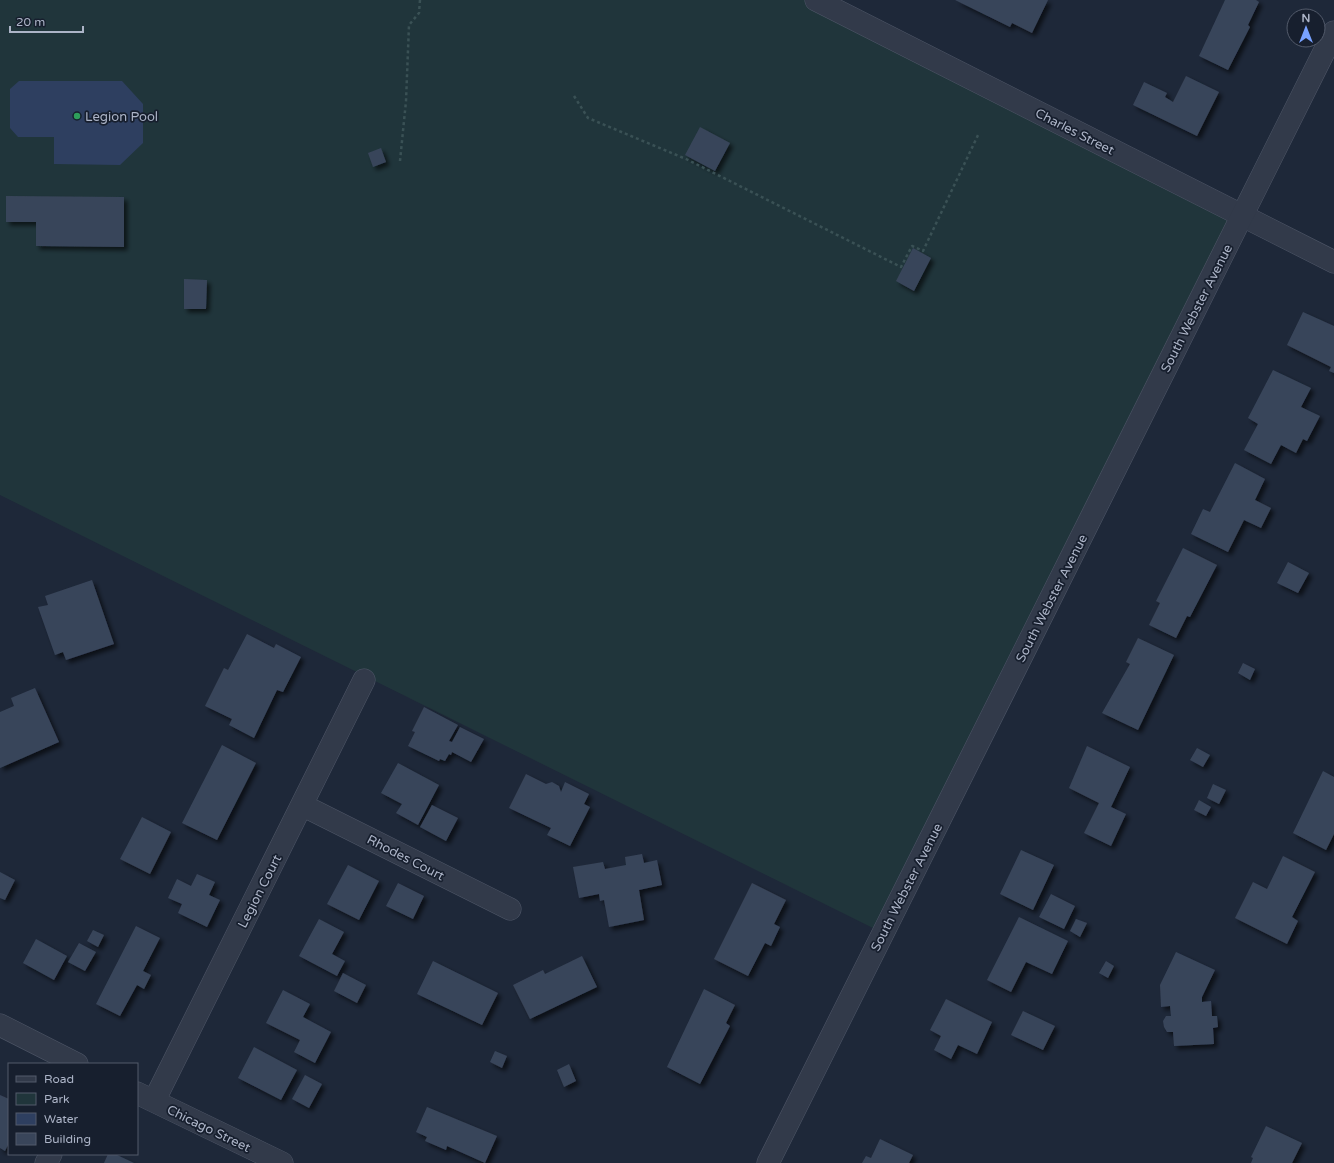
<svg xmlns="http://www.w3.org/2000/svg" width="1334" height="1163" font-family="'Varela Round',sans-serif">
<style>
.green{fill:#20353b}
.water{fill:#2e3f60}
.building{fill:#39455a;filter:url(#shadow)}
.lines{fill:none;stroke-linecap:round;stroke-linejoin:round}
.minor-casing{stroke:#4f5768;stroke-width:23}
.tertiary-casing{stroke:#4f5768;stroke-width:23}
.path{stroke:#3a5155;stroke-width:2.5;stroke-dasharray:3 3;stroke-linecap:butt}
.minor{stroke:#323a4a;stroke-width:22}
.tertiary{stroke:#323a4a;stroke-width:22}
.leisure-dot{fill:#2e9e5b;stroke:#171f2e;stroke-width:1.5}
.labels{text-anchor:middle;stroke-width:3.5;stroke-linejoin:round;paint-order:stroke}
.poi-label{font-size:13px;fill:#acb4c7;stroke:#171f2e;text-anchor:start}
.street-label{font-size:13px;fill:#acb4c7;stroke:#171f2e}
</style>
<defs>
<filter id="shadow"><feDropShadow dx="3.5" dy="3.5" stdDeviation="2" flood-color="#0009"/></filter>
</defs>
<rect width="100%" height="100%" fill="#1e2839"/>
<path class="green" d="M 0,0 L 816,0 L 1242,216 L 883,933 L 0,495 Z"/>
<path class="water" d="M 19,81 L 122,81 L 143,104 L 143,143 L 120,165 L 54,164 L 54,137 L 18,137 L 10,128 L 10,89 Z"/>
<path class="building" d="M 955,0 L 1048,0 L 1032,33 L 1012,23 L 1010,27 Z
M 1225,0 L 1256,0 L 1259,2 L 1248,25 L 1250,27 L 1228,70 L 1199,56 Z
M 1186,76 L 1219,92 L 1197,136 L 1133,105 L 1144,82 L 1167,93 L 1165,97 L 1173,102 Z
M 700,127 L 730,143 L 715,171 L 685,155 Z
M 381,148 L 386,162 L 373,167 L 368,153 Z
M 6,196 L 124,197 L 124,247 L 36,246 L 36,222 L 6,222 Z
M 913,248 L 931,258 L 914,291 L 896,281 Z
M 184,279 L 207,280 L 206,309 L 184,309 Z
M 1303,312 L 1334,326 L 1334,373 L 1329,371 L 1331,367 L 1287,345 Z
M 1273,370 L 1311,388 L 1301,407 L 1320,416 L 1307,441 L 1303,439 L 1296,453 L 1281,445 L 1271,464 L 1244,450 L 1258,424 L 1248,418 Z
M 1235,463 L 1265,479 L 1255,500 L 1271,508 L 1261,528 L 1244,520 L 1228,552 L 1191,534 L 1203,509 L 1210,512 Z
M 1183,548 L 1217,565 L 1190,617 L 1187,616 L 1176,638 L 1149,625 L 1160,603 L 1156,601 Z
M 1288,562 L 1309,573 L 1298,593 L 1277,583 Z
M 92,580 L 114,644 L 66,660 L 63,652 L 55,655 L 38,607 L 48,605 L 45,596 Z
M 247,634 L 274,648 L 276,644 L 301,657 L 283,692 L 277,690 L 254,738 L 229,725 L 232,719 L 205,706 L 224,668 L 228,670 Z
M 1138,638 L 1174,655 L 1138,730 L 1102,713 L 1130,664 L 1126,662 Z
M 1243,663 L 1255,669 L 1250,680 L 1238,673 Z
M 35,688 L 59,742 L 0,768 L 0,712 L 14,706 L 11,698 Z
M 424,707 L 458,725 L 449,741 L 452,742 L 460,727 L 484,739 L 471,762 L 452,752 L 451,755 L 449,754 L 445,761 L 440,759 L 439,761 L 408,746 L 415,732 L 412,731 Z
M 222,745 L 256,763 L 217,840 L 182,823 Z
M 1087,746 L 1130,767 L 1111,807 L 1126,814 L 1111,846 L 1084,833 L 1099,803 L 1069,788 Z
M 1197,748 L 1210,755 L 1203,767 L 1190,760 Z
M 398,763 L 439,785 L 418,825 L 396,813 L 402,804 L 381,793 Z
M 1323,771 L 1334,777 L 1334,834 L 1326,850 L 1293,833 Z
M 526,774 L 546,784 L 552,782 L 559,786 L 561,792 L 565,782 L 589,794 L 584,804 L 590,807 L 570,846 L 547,835 L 551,828 L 509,808 Z
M 1213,784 L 1226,790 L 1219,804 L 1207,798 Z
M 1199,800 L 1211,807 L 1206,816 L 1194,810 Z
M 432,805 L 458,818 L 446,841 L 420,827 Z
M 142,817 L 171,832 L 150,874 L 120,859 Z
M 1021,850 L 1054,865 L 1033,910 L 1000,894 Z
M 642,854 L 644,863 L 657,860 L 662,885 L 639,890 L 644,920 L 609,927 L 604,900 L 600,901 L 599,894 L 579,898 L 573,867 L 603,862 L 605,869 L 626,865 L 625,857 Z
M 1283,856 L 1315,872 L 1292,917 L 1298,921 L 1287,944 L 1235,918 L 1253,882 L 1267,889 Z
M 348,865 L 379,881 L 359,920 L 327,904 Z
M 0,872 L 15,880 L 5,900 L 0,898 Z
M 197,874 L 215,882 L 209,895 L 220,900 L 207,927 L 178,913 L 182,904 L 168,898 L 177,879 L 191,886 Z
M 398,883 L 424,896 L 413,919 L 386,906 Z
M 752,883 L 786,900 L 774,924 L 780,927 L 771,946 L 765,943 L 748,976 L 714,959 Z
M 1051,894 L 1075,906 L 1064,929 L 1039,917 Z
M 1019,917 L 1068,941 L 1052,974 L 1026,962 L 1011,992 L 987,980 Z
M 319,919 L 344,932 L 332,954 L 345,961 L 337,976 L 299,956 Z
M 1076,919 L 1087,923 L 1080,937 L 1070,931 Z
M 136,926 L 160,938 L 143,971 L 151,975 L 144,989 L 137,985 L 120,1016 L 96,1004 Z
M 93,930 L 104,935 L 98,947 L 87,941 Z
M 36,939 L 67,956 L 54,980 L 23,963 Z
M 79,943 L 96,952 L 85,971 L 68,962 Z
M 1176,952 L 1215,970 L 1202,997 L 1202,1002 L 1211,1001 L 1212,1016 L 1217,1016 L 1218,1027 L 1213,1028 L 1214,1044 L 1174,1046 L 1173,1032 L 1167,1032 L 1164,1027 L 1163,1021 L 1166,1016 L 1171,1016 L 1170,1006 L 1161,1007 L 1160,985 Z
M 582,956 L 597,987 L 530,1019 L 513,985 L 543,970 L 545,974 Z
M 433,961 L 498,993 L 482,1025 L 417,994 Z
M 1106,961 L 1114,966 L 1108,978 L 1099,973 Z
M 343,973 L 366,985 L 357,1003 L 334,991 Z
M 704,989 L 735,1005 L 726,1023 L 730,1026 L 700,1084 L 667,1067 Z
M 283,990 L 310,1004 L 303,1017 L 331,1032 L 315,1063 L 294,1052 L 300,1040 L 266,1023 Z
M 946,999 L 992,1022 L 977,1054 L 958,1045 L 951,1059 L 934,1050 L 941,1036 L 930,1030 Z
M 1023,1011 L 1055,1026 L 1043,1050 L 1011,1035 Z
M 254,1047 L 297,1070 L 281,1100 L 238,1078 Z
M 495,1051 L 507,1056 L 502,1068 L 490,1062 Z
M 569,1064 L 576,1081 L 564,1087 L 557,1070 Z
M 305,1075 L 322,1084 L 309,1108 L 292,1099 Z
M 0,1095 L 9,1099 L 9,1143 L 5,1151 L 0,1148 Z
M 427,1107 L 497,1136 L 485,1163 L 447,1146 L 446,1150 L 425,1141 L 427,1137 L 416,1132 Z
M 1266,1126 L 1302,1143 L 1292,1163 L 1251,1163 L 1253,1158 L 1251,1157 Z
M 880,1139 L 913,1155 L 909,1163 L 862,1163 L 866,1156 L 871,1158 Z
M 108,1154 L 115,1154 L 134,1163 L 104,1163 Z"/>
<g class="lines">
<defs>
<path id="minor" d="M 816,0 L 1334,262
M 302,805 L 510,909
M 0,1025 L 77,1064
M 137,1093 L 282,1163
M 154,1101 L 364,680
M 46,1163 L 51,1154"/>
<path id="tertiary" d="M 768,1163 L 1334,32"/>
</defs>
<use href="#minor" class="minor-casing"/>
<use href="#tertiary" class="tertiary-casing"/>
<path class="path" d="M 574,96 L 588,118 L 686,159 L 901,267 L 912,246 L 923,251 L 979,133
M 400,161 L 406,101 L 409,25 L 419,13 L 420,0"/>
<use href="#minor" class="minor"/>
<use href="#tertiary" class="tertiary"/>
</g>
<circle class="leisure-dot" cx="77" cy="116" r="4"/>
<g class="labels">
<g class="poi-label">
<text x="85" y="121">Legion Pool</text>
</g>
<g class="street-label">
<text transform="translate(1075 131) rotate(27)" y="5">Charles Street</text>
<text transform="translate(1196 308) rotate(-63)" y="5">South Webster Avenue</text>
<text transform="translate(1051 598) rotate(-63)" y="5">South Webster Avenue</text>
<text transform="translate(406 857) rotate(27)" y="5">Rhodes Court</text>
<text transform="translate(906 887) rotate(-63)" y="5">South Webster Avenue</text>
<text transform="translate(259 891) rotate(-63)" y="5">Legion Court</text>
<text transform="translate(209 1128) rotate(26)" y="5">Chicago Street</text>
</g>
</g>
<rect x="8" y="1063" width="130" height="92" fill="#171f2e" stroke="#535b6b"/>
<rect x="16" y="1076" width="20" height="6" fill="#323a4a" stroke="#535b6b"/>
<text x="44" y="1083" font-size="12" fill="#acb4c7">Road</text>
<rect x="16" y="1093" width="20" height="12" fill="#20353b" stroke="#535b6b"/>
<text x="44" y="1103" font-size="12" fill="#acb4c7">Park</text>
<rect x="16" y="1113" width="20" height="12" fill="#2e3f60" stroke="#535b6b"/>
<text x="44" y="1123" font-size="12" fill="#acb4c7">Water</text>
<rect x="16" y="1133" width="20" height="12" fill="#39455a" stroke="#535b6b"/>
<text x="44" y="1143" font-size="12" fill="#acb4c7">Building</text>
<g transform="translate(1306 28)"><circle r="19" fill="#171f2e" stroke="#535b6b"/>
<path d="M0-3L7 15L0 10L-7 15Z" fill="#78a2ff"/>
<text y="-6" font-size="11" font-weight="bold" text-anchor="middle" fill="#acb4c7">N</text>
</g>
<path d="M10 26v6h73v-6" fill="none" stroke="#acb4c7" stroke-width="2"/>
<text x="16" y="26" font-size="12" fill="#acb4c7" stroke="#171f2e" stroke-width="3" paint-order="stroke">20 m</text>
</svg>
